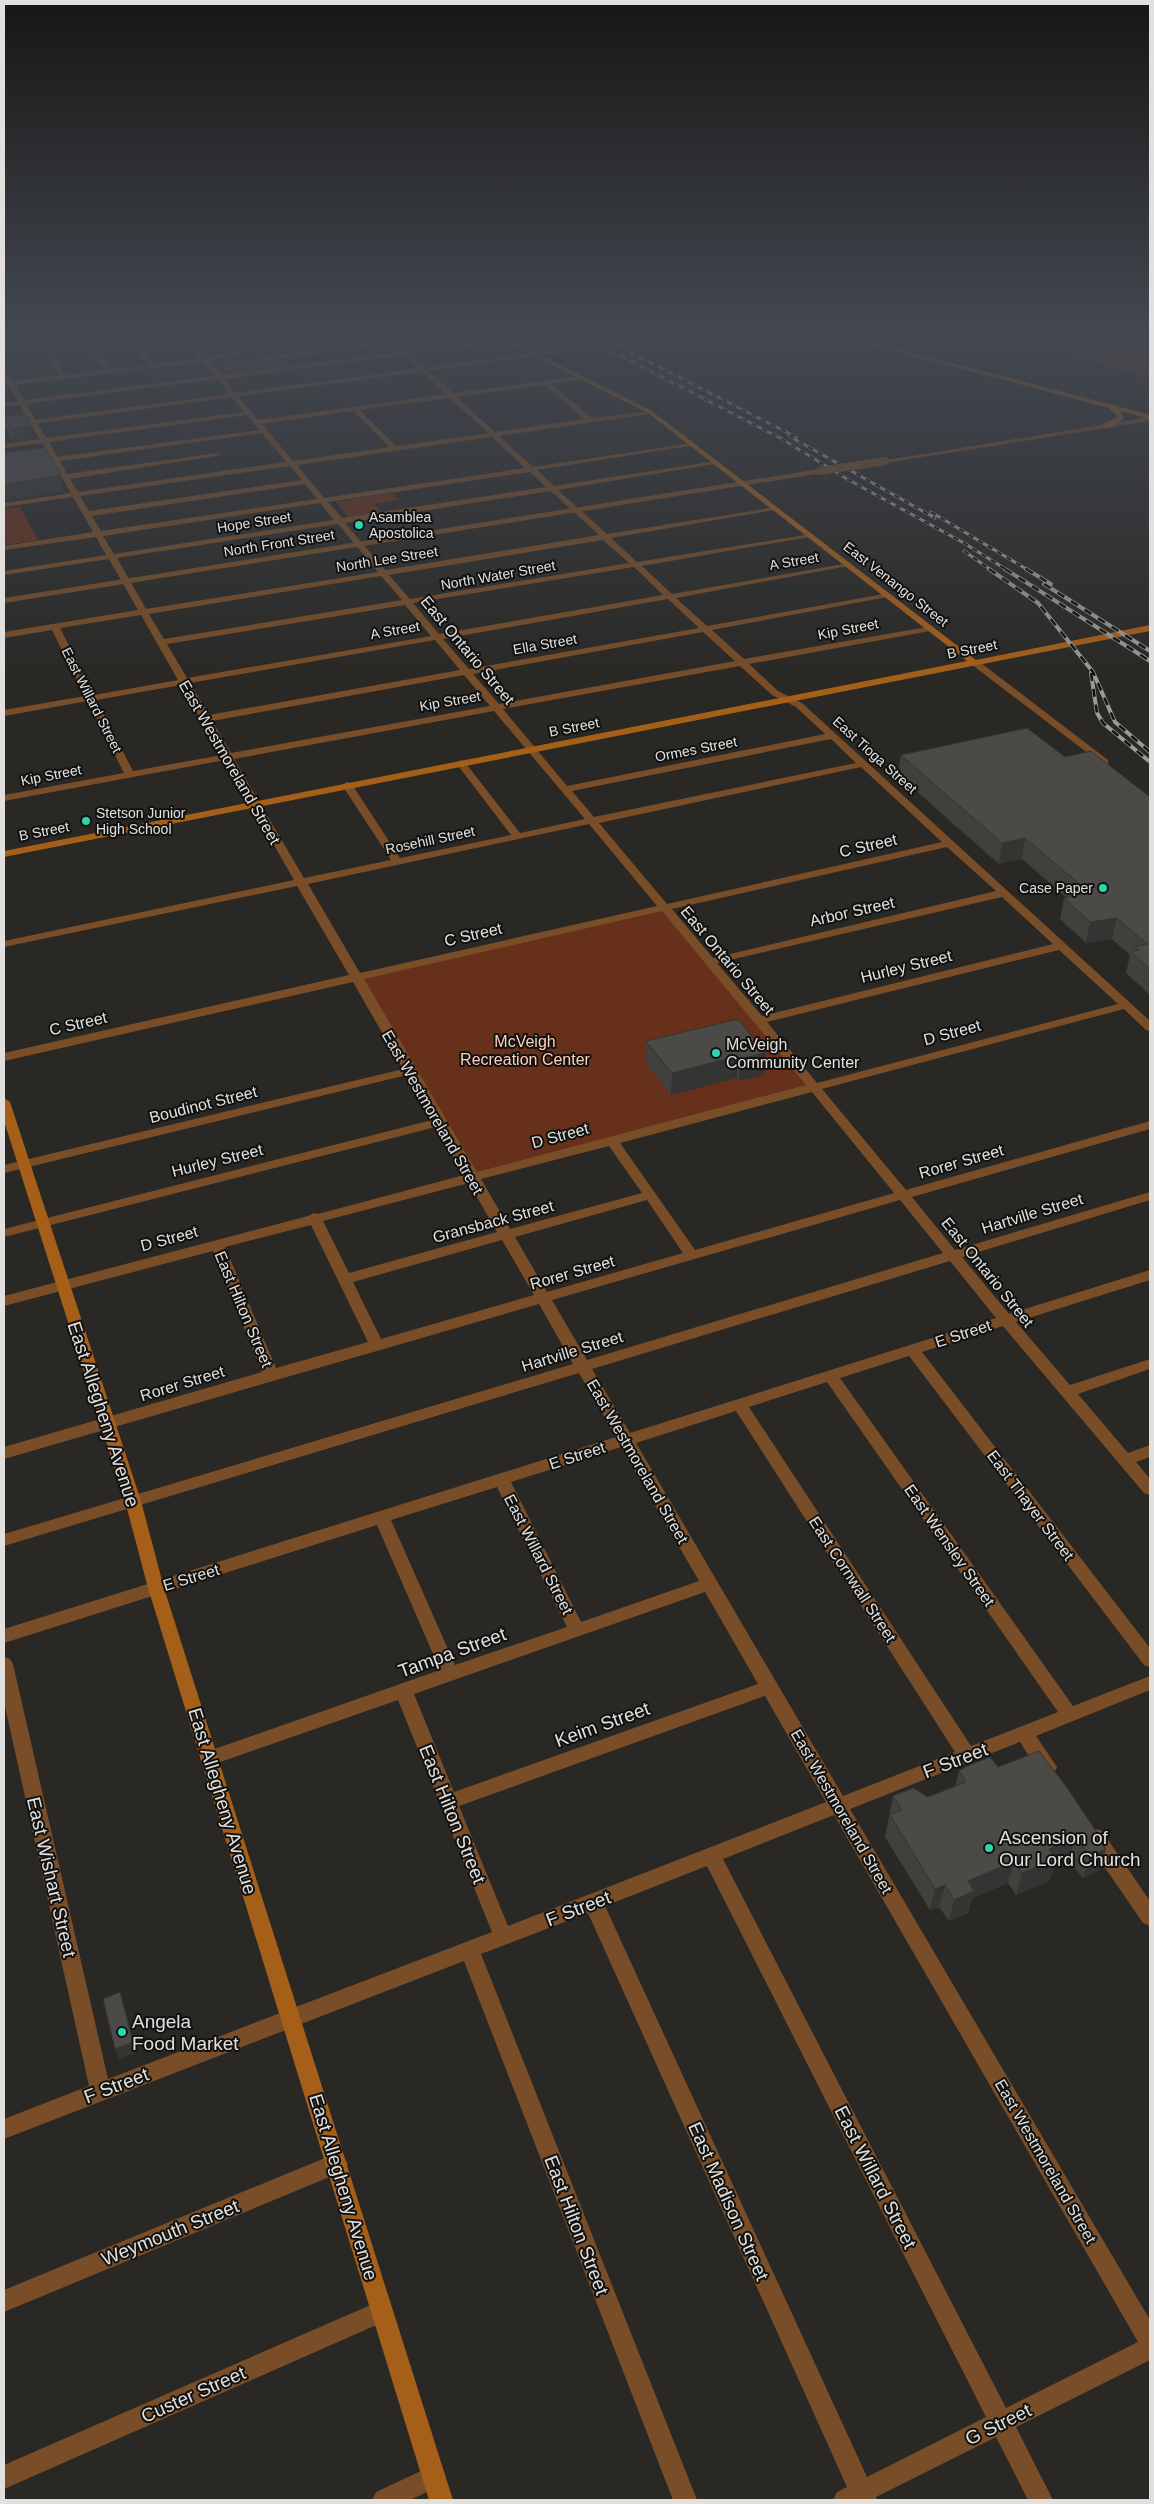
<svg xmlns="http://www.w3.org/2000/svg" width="1154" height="2504" font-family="Helvetica,sans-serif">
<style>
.green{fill:#67301b}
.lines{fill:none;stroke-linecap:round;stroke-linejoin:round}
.minor{fill:#784d27;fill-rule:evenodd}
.tertiary{fill:#784d27;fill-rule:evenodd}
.secondary{fill:#a55f19;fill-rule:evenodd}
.rail-far1-casing{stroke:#9b9a97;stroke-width:3}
.rail-casing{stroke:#9b9a97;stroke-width:4}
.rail-far1{stroke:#111110;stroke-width:2;stroke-dasharray:5.5;stroke-linecap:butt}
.rail{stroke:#111110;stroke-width:2.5;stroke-dasharray:8;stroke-linecap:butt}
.tertiary-bridge{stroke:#784d27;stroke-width:8}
.wall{fill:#40403d}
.shaded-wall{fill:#343432}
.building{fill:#4b4a47;stroke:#343432}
.poi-dot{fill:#2cd5ab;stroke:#111110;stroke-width:2}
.labels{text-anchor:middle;stroke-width:4;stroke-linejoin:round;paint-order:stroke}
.far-poi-label{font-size:14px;fill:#e1e0de;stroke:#111110;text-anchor:start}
.far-street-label{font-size:14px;fill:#e1e0de;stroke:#111110}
.street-label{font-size:16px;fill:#e1e0de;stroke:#111110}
.park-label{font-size:16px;fill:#ffd0be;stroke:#111110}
.poi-label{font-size:16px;fill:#e1e0de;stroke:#111110;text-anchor:start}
.near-street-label{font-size:19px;fill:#e1e0de;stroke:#111110}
.near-poi-label{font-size:19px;fill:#e1e0de;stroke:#111110;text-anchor:start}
</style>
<rect width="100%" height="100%" fill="#292825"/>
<path class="green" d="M 978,331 L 1150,331 L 1150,379 L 1061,353 L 1043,344 L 1031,345 Z
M 275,358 L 279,362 L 284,362 L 288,366 L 228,373 L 221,365 Z
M 392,493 L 399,500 L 375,504 L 381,512 L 349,517 L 336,502 Z
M 20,507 L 38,540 L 4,545 L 4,509 Z
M 663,908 L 814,1087 L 471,1176 L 355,977 Z"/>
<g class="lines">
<path class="minor" d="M 113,331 L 129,331 L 155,364 L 200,359 L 177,331 L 183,331 L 188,337 L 246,331 L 262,331 L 191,340 L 206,358 L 328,331 L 337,331 L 209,361 L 221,375 L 400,352 L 392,344 L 227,365 L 224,363 L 388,341 L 378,331 L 384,331 L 395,340 L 485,331 L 482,333 L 398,343 L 406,351 L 508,339 L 506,342 L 410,354 L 453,393 L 581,376 L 583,379 L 551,384 L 592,418 L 652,411 L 650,414 L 499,436 L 533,467 L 692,443 L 696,445 L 537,470 L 554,486 L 716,461 L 720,463 L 558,490 L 607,534 L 776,507 L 780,509 L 611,538 L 637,562 L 811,534 L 815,536 L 642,566 L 672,594 L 849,563 L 853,565 L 676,598 L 707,626 L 889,593 L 893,596 L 712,630 L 744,659 L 933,626 L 934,628 L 930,631 L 749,664 L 778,691 L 802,703 L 1150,1021 L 1150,1031 L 1146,1030 L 1124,1009 L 822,1089 L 906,1190 L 1150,1121 L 1150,1129 L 912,1197 L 955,1250 L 1150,1192 L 1150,1200 L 962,1257 L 1009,1314 L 1150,1270 L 1150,1280 L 1016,1322 L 1070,1385 L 1150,1359 L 1150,1369 L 1078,1394 L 1128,1453 L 1150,1445 L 1150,1457 L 1136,1462 L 1150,1479 L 1150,1495 L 1144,1493 L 1003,1326 L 922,1352 L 1150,1648 L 1150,1667 L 1144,1665 L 909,1356 L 840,1378 L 1073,1706 L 1150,1676 L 1150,1690 L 1036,1736 L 1057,1767 L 1054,1773 C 1038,1778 1028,1753 1020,1742 L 850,1809 L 1150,2320 L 1150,2360 L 1016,2427 L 1053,2500 L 1028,2500 L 996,2437 L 876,2497 L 877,2500 L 833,2500 L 837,2492 L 847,2487 L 588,1913 L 481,1954 L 697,2500 L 673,2500 L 464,1961 L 4,2139 L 4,2119 L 89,2086 L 4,1702 L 4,1657 L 10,1659 L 13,1664 L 108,2079 L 492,1932 L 398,1700 L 209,1766 L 203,1763 L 200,1758 L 203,1753 L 440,1670 L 377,1525 L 4,1643 L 4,1629 L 616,1437 L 579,1373 L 4,1546 L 4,1534 L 573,1364 L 539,1304 L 4,1459 L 4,1447 L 262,1372 L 213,1251 L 4,1306 L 4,1296 L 308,1216 L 314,1213 L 318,1214 L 464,1175 L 436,1127 L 4,1237 L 4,1229 L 432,1120 L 407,1075 L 4,1173 L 4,1165 L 403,1069 L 353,982 L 4,1061 L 4,1053 L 349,975 L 297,886 L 4,947 L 4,941 L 294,880 L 225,760 L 4,801 L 4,795 L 124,773 L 88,701 L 4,716 L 4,710 L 85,696 L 52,630 L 4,638 L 4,632 L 138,610 L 109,559 L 4,575 L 4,571 L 106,555 L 96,537 L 4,550 L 4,546 L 93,532 L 73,497 L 4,507 L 4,503 L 71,493 L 53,462 L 43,461 L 50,458 L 42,443 L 4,448 L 4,444 L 39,439 L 20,405 L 4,407 L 4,403 L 18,401 L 8,385 L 4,386 L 4,382 L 6,382 L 4,370 L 13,381 L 60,375 L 38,343 L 4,347 L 4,343 ZM 124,333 L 149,365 L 111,369 L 87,337 ZM 81,338 L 105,370 L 66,375 L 44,342 ZM 404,355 L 446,394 L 258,420 L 224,379 ZM 203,362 L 214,376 L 24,400 L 15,385 ZM 217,379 L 244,412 L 46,438 L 26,404 ZM 544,385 L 585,419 L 495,432 L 457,397 ZM 450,398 L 488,433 L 396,446 L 360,410 ZM 353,411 L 389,447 L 293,461 L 262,424 ZM 247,415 L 259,430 L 57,457 L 49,442 ZM 262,433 L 286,462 L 78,492 L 70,479 L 221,455 L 217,453 L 67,474 L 60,461 ZM 492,437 L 525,468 L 324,498 L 297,465 ZM 290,466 L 302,480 L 89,511 L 80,496 ZM 530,472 L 546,487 L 342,518 L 328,502 ZM 305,484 L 317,499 L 101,531 L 92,516 ZM 551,491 L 599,535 L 385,570 L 345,523 ZM 320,503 L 334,520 L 114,554 L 103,536 ZM 338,524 L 378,572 L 146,609 L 117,558 ZM 603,540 L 629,563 L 410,599 L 389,575 ZM 634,567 L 663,595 L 439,634 L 413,603 ZM 381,576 L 402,600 L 164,639 L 149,614 ZM 668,599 L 699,628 L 469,669 L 443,639 ZM 405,605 L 431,636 L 187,678 L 167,644 ZM 141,615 L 178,680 L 94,695 L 60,628 ZM 703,632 L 735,661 L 499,704 L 473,674 ZM 435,640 L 460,670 L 209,715 L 190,683 ZM 740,666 L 772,695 L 796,707 L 825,734 L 567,786 L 503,709 ZM 464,675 L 490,706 L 231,753 L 212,721 ZM 181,685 L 222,755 L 133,771 L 96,700 ZM 494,711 L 585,819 L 520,833 L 464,761 L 461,760 L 456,763 L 511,835 L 400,858 L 351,783 L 347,782 L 342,785 L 391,860 L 304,878 L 234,759 ZM 831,739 L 856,763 L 594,817 L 572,791 ZM 861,767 L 942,842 L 667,904 L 599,823 ZM 589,824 L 657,906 L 360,973 L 308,884 ZM 947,847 L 996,891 L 713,958 L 672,909 ZM 1002,897 L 1053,944 L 762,1016 L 717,963 ZM 662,911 L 806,1085 L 477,1172 L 364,979 ZM 1059,950 L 1118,1004 L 817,1083 L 767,1022 ZM 812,1092 L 894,1193 L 695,1250 L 620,1143 ZM 609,1146 L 642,1193 L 510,1229 L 481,1179 ZM 469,1183 L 497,1232 L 349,1273 L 323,1221 ZM 647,1200 L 683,1253 L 547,1292 L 515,1237 ZM 900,1200 L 943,1253 L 587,1360 L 552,1300 ZM 311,1225 L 368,1342 L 276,1368 L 225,1247 ZM 502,1240 L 534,1295 L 381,1339 L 353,1282 ZM 950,1261 L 996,1318 L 630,1433 L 592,1369 ZM 827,1382 L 1058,1712 L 971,1746 L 749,1407 ZM 736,1411 L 955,1752 L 843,1796 L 636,1443 ZM 621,1447 L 699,1581 L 581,1622 L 511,1482 ZM 497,1487 L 567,1627 L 455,1665 L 391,1520 ZM 705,1592 L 758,1684 L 454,1792 L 414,1694 ZM 765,1696 L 826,1802 L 508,1926 L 459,1806 ZM 834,1815 L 1138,2342 L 1006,2408 L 723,1859 ZM 707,1866 L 986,2417 L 867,2477 L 605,1906 Z
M 971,660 L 977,660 L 1108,760 L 1108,764 L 1102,764 L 971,664 Z
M 1095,1829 L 1102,1831 L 1150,1901 L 1150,1926 L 1143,1923 L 1088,1843 L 1086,1837 L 1088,1831 Z
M 337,2153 L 344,2157 L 348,2164 L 344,2171 L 4,2312 L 4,2290 Z
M 382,2300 L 390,2303 L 393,2311 L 390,2319 L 4,2489 L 4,2465 Z
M 434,2465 L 442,2469 L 446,2477 L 442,2485 L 410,2500 L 372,2500 L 376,2492 Z"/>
<path class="tertiary" d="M 711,331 L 725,331 L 626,345 L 623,343 Z
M 595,345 L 597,348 L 4,428 L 4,424 Z
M 1150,417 L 1150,421 L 885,463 L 881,461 Z
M 820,469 L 824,471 L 823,473 L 4,603 L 4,598 Z"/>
<path class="secondary" d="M 485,331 L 492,331 L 652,411 L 976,660 L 1150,625 L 1150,631 L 4,857 L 4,851 L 967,661 L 648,413 Z
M 819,331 L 828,331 L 1113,405 L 1150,415 L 1150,419 L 1120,411 L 1124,419 L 1109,428 L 1103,428 L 1103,424 L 1118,417 L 1109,408 Z
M 4,1098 L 10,1102 L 141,1501 L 164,1588 L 453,2500 L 429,2500 L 148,1588 L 125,1501 L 4,1121 Z"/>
<defs>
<path id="rail-far1" d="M 565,331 L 629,360 L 782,439 L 847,479 L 964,543 L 1007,570
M 587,331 L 630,350
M 624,349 L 796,437
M 789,436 L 935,518
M 931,512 L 1028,570
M 964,551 L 991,570"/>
<path id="rail" d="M 989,569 L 1038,603 L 1093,672 L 1115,722 L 1150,752
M 1005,569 L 1150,661
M 1026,569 L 1051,584
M 1044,584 L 1150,651
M 1091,673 L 1097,713 L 1103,723 L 1150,762"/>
</defs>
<use href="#rail-far1" class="rail-far1-casing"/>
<use href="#rail" class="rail-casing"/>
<use href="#rail-far1" class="rail-far1"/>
<use href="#rail" class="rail"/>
<path class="tertiary-bridge" d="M 595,347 L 626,343
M 820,471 L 885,461"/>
</g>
<path class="wall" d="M 4,417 L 33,438 L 13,441 L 7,430 Z
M 901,755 L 1065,757 L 1150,797 L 1150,995 L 1126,973 L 1130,955 L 1112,939 L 1086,943 L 1060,919 L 1064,898 L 1067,898 L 1022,859 L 999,864 L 898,775 Z
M 646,1041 L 765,1053 L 764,1075 L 739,1081 L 737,1078 L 671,1095 L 646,1063 Z
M 998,1767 L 1103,1845 L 1098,1871 L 1083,1878 L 1068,1860 L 1054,1866 L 1049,1881 L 1016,1895 L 1008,1883 L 972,1898 L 968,1913 L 949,1921 L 939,1907 L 930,1910 L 885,1837 L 893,1796 L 928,1797 L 955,1787 L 959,1771 Z"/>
<path class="shaded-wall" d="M 31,426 L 33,438 L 13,441 L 11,428 Z
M 61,475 L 64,492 L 4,501 L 4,484 Z
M 1025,838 L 1022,859 L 999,864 L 1002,843 Z
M 1117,918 L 1112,939 L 1086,943 L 1090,922 Z
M 765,1053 L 764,1075 L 739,1081 L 740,1059 Z
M 738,1056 L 737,1078 L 671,1095 L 672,1073 Z
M 1076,1838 L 1068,1860 L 1054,1866 L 1049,1881 L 1016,1895 L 1022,1873 L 1049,1849 Z
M 1104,1843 L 1101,1851 L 1106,1849 L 1098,1871 L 1083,1878 L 1090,1856 L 1102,1844 Z
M 1015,1861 L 1008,1883 L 972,1898 L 968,1913 L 949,1921 L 954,1900 L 968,1881 Z
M 945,1885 L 939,1907 L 930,1910 L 935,1889 Z
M 120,1992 L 124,2003 L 136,2053 L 119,2059 L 115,2049 Z"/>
<path class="building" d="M 24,415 L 31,426 L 11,428 L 4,417 Z
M 45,448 L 61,475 L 4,484 L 4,453 Z
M 1027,728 L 1065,757 L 1091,751 L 1150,797 L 1150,969 L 1131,952 L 1139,950 L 1135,947 L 1147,944 L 1117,918 L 1090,922 L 1064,898 L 1089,892 L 1025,838 L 1002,843 L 901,755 Z
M 738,1019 L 765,1053 L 740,1059 L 738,1056 L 672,1073 L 646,1041 Z
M 1039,1751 L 1068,1789 L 1104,1843 L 1102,1844 L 1106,1849 L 1090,1856 L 1076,1838 L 1049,1849 L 1056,1859 L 1022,1873 L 1015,1861 L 968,1881 L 974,1891 L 954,1900 L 945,1885 L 935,1889 L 890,1815 L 902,1810 L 893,1796 L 913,1788 L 928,1797 L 966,1782 L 959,1771 L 965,1767 L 990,1757 L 998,1767 Z
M 120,1992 L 133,2042 L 115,2049 L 103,1999 Z"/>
<linearGradient id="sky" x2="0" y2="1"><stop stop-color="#171614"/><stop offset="0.49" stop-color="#434851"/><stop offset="1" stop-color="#434851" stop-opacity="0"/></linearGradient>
<rect width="1154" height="681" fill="url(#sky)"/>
<g class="poi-dot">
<circle cx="359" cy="525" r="5"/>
<circle cx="86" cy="821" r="5"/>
<circle cx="1103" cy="888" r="5"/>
<circle cx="716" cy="1053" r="5"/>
<circle cx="989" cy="1848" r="5"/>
<circle cx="122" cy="2032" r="5"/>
</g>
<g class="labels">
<g class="far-poi-label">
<text x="369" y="522">Asamblea<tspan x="369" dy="16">Apostolica</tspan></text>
<text x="96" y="818">Stetson Junior<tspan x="96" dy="16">High School</tspan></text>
<text x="1093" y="893" text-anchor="end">Case Paper</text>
</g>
<g class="far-street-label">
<text transform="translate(254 522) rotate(-9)" y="5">Hope Street</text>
<text transform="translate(279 543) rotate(-9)" y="5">North Front Street</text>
<text transform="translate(387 559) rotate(-9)" y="5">North Lee Street</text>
<text transform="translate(794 561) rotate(-10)" y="5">A Street</text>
<text transform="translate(498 575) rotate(-10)" y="5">North Water Street</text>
<text transform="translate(896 584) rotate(38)" y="5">East Venango Street</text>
<text transform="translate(848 629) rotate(-11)" y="5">Kip Street</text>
<text transform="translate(395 630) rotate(-10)" y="5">A Street</text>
<text transform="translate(545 644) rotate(-10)" y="5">Ella Street</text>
<text transform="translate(972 649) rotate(-11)" y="5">B Street</text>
<text transform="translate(92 700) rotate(63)" y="5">East Willard Street</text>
<text transform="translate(450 701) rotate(-10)" y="5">Kip Street</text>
<text transform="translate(574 727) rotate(-11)" y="5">B Street</text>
<text transform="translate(696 749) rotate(-11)" y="5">Ormes Street</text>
<text transform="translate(875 755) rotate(42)" y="5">East Tioga Street</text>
<text transform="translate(51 775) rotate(-11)" y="5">Kip Street</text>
<text transform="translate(44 831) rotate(-11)" y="5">B Street</text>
<text transform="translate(430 840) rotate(-12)" y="5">Rosehill Street</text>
</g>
<g class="street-label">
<text transform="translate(468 650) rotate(50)" y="6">East Ontario Street</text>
<text transform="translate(230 762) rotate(60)" y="6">East Westmoreland Street</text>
<text transform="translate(868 845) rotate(-13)" y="6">C Street</text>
<text transform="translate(852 911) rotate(-13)" y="6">Arbor Street</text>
<text transform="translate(473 934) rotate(-13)" y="6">C Street</text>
<text transform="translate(728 960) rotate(50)" y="6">East Ontario Street</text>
<text transform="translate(906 966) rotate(-14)" y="6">Hurley Street</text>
<text transform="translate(78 1023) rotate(-13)" y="6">C Street</text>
<text transform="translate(952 1032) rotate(-15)" y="6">D Street</text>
<text transform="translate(203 1104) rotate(-14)" y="6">Boudinot Street</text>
<text transform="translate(433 1112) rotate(60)" y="6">East Westmoreland Street</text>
<text transform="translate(560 1135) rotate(-15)" y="6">D Street</text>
<text transform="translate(217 1160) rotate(-14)" y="6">Hurley Street</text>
<text transform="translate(961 1161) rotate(-16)" y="6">Rorer Street</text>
<text transform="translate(1032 1213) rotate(-17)" y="6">Hartville Street</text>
<text transform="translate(493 1221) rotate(-15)" y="6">Gransback Street</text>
<text transform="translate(169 1238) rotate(-15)" y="6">D Street</text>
<text transform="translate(572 1272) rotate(-16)" y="6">Rorer Street</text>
<text transform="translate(988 1272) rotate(51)" y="6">East Ontario Street</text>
<text transform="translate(244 1309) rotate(67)" y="6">East Hilton Street</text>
<text transform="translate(963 1333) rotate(-18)" y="6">E Street</text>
<text transform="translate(572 1351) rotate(-17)" y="6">Hartville Street</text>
<text transform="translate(182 1383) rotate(-17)" y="6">Rorer Street</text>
<text transform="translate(577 1455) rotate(-18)" y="6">E Street</text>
<text transform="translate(638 1461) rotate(60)" y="6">East Westmoreland Street</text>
<text transform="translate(1031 1505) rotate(53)" y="6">East Thayer Street</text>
<text transform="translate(950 1545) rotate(55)" y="6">East Wensley Street</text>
<text transform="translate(539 1554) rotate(63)" y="6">East Willard Street</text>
<text transform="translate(191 1577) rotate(-17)" y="6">E Street</text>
<text transform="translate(853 1579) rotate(57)" y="6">East Cornwall Street</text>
<text transform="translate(842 1811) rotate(60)" y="6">East Westmoreland Street</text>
<text transform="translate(1046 2161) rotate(60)" y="6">East Westmoreland Street</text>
</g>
<g class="park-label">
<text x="525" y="1047">McVeigh<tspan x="525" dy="18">Recreation Center</tspan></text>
</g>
<g class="poi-label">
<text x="726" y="1050">McVeigh<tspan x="726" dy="18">Community Center</tspan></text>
</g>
<g class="near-street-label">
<text transform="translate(104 1414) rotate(72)" y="7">East Allegheny Avenue</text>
<text transform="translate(452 1652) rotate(-20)" y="7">Tampa Street</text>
<text transform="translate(602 1724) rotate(-20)" y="7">Keim Street</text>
<text transform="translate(955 1760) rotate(-21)" y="7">F Street</text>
<text transform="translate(223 1801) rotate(73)" y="7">East Allegheny Avenue</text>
<text transform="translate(453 1814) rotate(68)" y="7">East Hilton Street</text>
<text transform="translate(52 1877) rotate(77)" y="7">East Wishart Street</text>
<text transform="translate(578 1908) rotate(-21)" y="7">F Street</text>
<text transform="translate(116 2085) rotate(-21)" y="7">F Street</text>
<text transform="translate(876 2177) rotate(63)" y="7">East Willard Street</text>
<text transform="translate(344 2187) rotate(73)" y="7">East Allegheny Avenue</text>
<text transform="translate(729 2201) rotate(66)" y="7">East Madison Street</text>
<text transform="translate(577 2225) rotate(69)" y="7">East Hilton Street</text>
<text transform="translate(170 2232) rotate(-22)" y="7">Weymouth Street</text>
<text transform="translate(193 2394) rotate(-24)" y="7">Custer Street</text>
<text transform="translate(998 2424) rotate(-26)" y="7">G Street</text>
</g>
<g class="near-poi-label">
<text x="999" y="1844">Ascension of<tspan x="999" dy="22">Our Lord Church</tspan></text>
<text x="132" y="2028">Angela<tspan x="132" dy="22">Food Market</tspan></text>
</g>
</g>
<rect width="1154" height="2504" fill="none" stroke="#e1e0de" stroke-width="10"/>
</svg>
